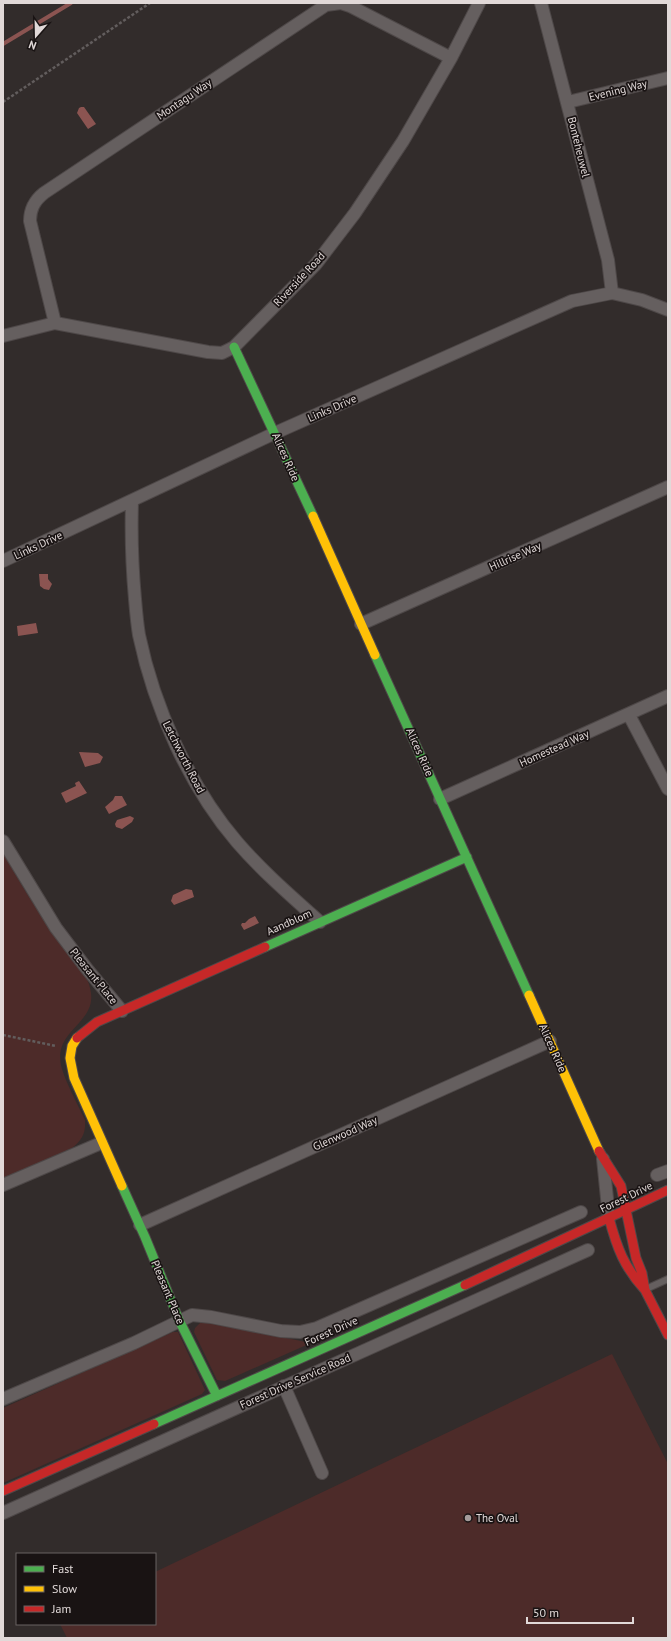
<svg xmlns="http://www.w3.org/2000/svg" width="671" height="1641" font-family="'PT Sans',sans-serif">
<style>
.green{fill:#4d2b29}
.water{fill:#8b5451}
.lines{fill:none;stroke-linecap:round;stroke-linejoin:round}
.stream{stroke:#8b5451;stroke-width:4}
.lane-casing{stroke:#4e4848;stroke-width:8}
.street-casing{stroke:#4e4848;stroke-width:14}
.fast-casing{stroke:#4e4848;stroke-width:11}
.slow-casing{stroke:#4e4848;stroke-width:11}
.jam-casing{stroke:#4e4848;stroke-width:11}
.path{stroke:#625d5d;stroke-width:2.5;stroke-dasharray:3 2;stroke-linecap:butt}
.lane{stroke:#655f5f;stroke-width:6}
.street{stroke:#655f5f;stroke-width:12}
.fast{stroke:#4caf50;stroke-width:9}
.slow{stroke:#ffc107;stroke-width:9}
.jam{stroke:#c62828;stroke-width:9}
.poi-dot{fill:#a49c9b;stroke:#191313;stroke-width:1.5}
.labels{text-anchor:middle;stroke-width:3.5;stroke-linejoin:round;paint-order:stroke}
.street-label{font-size:11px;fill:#e1d9d8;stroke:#191313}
.poi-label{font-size:11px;fill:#e1d9d8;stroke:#191313;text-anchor:start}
</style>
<rect width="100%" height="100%" fill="#322c2b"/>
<path class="green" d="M 3,852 C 17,878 32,903 49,927 C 62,946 89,970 91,993 C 95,1024 54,1030 61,1065 C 64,1079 78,1105 85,1120 C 86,1133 82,1140 72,1148 L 3,1179 Z
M 201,1322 L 206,1322 L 311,1343 L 225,1381 L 217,1380 L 194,1332 L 195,1328 Z
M 173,1332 L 178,1332 L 205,1390 L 202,1394 L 3,1483 L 3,1408 Z
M 612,1354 L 668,1464 L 668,1638 L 67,1638 L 60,1624 L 155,1624 L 155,1572 Z"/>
<path class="water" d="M 81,107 L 84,107 L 96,124 L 88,129 L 77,113 L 79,108 Z
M 39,574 L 48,574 L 48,579 L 52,584 L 49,590 L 44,589 L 40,586 Z
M 36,623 L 38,633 L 18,636 L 17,626 Z
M 79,752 L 98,753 L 103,757 L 100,763 L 85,767 Z
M 79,781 L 87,793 L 66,803 L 61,793 L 76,786 L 75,783 Z
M 115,796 L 122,796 L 127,805 L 109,814 L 105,807 L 113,800 Z
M 130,816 L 134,818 L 132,822 L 122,829 L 116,827 L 115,824 L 117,820 Z
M 186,889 L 192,890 L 194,897 L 174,905 L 171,901 L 173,895 Z
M 255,916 L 259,923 L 244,930 L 241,925 L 242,923 L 245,923 L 249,919 Z"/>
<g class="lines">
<path class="stream" d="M 3,44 L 71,3"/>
<defs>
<path id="lane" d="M 646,1289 L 668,1279"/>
<path id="street" d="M 541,3 L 608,260 L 612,293
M 568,102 L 668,78
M 55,323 L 30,221 C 30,209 34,201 44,193 L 326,5 L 341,3 L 350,6 L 451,58
M 3,336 L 55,323 L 208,352 L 222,353 L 234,347 L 316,264 L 355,213 L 403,141 L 451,58 L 479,3
M 132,502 C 131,534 132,566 135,599 C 136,611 137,623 139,635 C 154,707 189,786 237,842 C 262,871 291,896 320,922
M 3,561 L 275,433 L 572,301 L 612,293 L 642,300 L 668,310
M 361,624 L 668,487
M 629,715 L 668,789
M 440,799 L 668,696
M 3,841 L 56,928 L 87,969 L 122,1011
M 603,1159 L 609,1218
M 657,1175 L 668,1171
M 3,1185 L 101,1143
M 140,1225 L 550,1041
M 284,1386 L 322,1473
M 3,1399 L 134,1343 L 192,1315 L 211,1317 L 281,1331 L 300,1332 L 317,1328 L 581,1212
M 3,1513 L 588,1250"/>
<path id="fast" d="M 234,347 L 313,516
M 375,655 L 529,995
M 265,947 L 467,857
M 122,1186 L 145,1237 L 179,1320 L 217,1396
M 154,1424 L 465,1285"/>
<path id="slow" d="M 313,516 L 375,655
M 529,995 L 599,1151
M 77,1038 L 72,1046 L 70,1058 L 74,1078 L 122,1186"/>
<path id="jam" d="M 77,1038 L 97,1022 L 265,947
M 599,1151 L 621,1186 L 636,1258 L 642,1273 L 645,1290 L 668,1335
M 609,1218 C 617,1248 624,1267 645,1290
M 465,1285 L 668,1190
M 3,1491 L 154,1424"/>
</defs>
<use href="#lane" class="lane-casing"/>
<use href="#street" class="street-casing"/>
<use href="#fast" class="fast-casing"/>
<use href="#slow" class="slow-casing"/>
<use href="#jam" class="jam-casing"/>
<path class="path" d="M 3,102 L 150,3
M 3,1035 L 56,1046"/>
<use href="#lane" class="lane"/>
<use href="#street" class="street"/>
<use href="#fast" class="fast"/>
<use href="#slow" class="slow"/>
<use href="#jam" class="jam"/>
</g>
<circle class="poi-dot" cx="468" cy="1518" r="4"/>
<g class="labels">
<g class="street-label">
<text transform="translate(618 90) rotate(-14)" y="4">Evening Way</text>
<text transform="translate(184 99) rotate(-34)" y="4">Montagu Way</text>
<text transform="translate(579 147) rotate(76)" y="4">Bonteheuwel</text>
<text transform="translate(299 279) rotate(-47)" y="4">Riverside Road</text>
<text transform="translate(332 408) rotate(-24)" y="4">Links Drive</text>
<text transform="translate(286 457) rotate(66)" y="4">Alices Ride</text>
<text transform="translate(38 545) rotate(-25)" y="4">Links Drive</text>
<text transform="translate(515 556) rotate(-24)" y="4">Hillrise Way</text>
<text transform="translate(554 748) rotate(-24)" y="4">Homestead Way</text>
<text transform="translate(420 752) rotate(66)" y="4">Alices Ride</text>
<text transform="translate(184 757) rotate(63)" y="4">Letchworth Road</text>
<text transform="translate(289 922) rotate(-24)" y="4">Aandblom</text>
<text transform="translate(94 976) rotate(51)" y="4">Pleasant Place</text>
<text transform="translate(553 1048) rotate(66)" y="4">Alices Ride</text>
<text transform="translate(345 1133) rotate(-24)" y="4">Glenwood Way</text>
<text transform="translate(626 1197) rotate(-26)" y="4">Forest Drive</text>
<text transform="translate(168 1292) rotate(67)" y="4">Pleasant Place</text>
<text transform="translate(331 1331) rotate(-24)" y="4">Forest Drive</text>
<text transform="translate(295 1381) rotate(-24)" y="4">Forest Drive Service Road</text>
</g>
<g class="poi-label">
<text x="476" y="1522">The Oval</text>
</g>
</g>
<rect width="671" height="1641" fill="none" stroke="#e1d9d8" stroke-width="8"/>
<rect x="16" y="1553" width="140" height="72" fill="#191313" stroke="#696262"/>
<rect x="24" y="1566" width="20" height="6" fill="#4caf50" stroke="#696262"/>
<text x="52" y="1573" font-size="12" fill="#e1d9d8">Fast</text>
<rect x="24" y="1586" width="20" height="6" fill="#ffc107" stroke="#696262"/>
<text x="52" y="1593" font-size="12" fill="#e1d9d8">Slow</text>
<rect x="24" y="1606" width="20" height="6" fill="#c62828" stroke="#696262"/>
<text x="52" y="1613" font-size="12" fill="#e1d9d8">Jam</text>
<g transform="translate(36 36) rotate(200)" stroke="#191313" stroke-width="3" paint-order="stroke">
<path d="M0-3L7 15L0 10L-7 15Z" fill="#e1d9d8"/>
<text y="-6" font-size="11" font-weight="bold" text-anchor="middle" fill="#e1d9d8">N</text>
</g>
<path d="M527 1617v6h106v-6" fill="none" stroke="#e1d9d8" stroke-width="2"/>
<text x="533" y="1617" font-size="12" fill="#e1d9d8" stroke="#191313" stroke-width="3" paint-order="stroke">50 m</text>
</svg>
